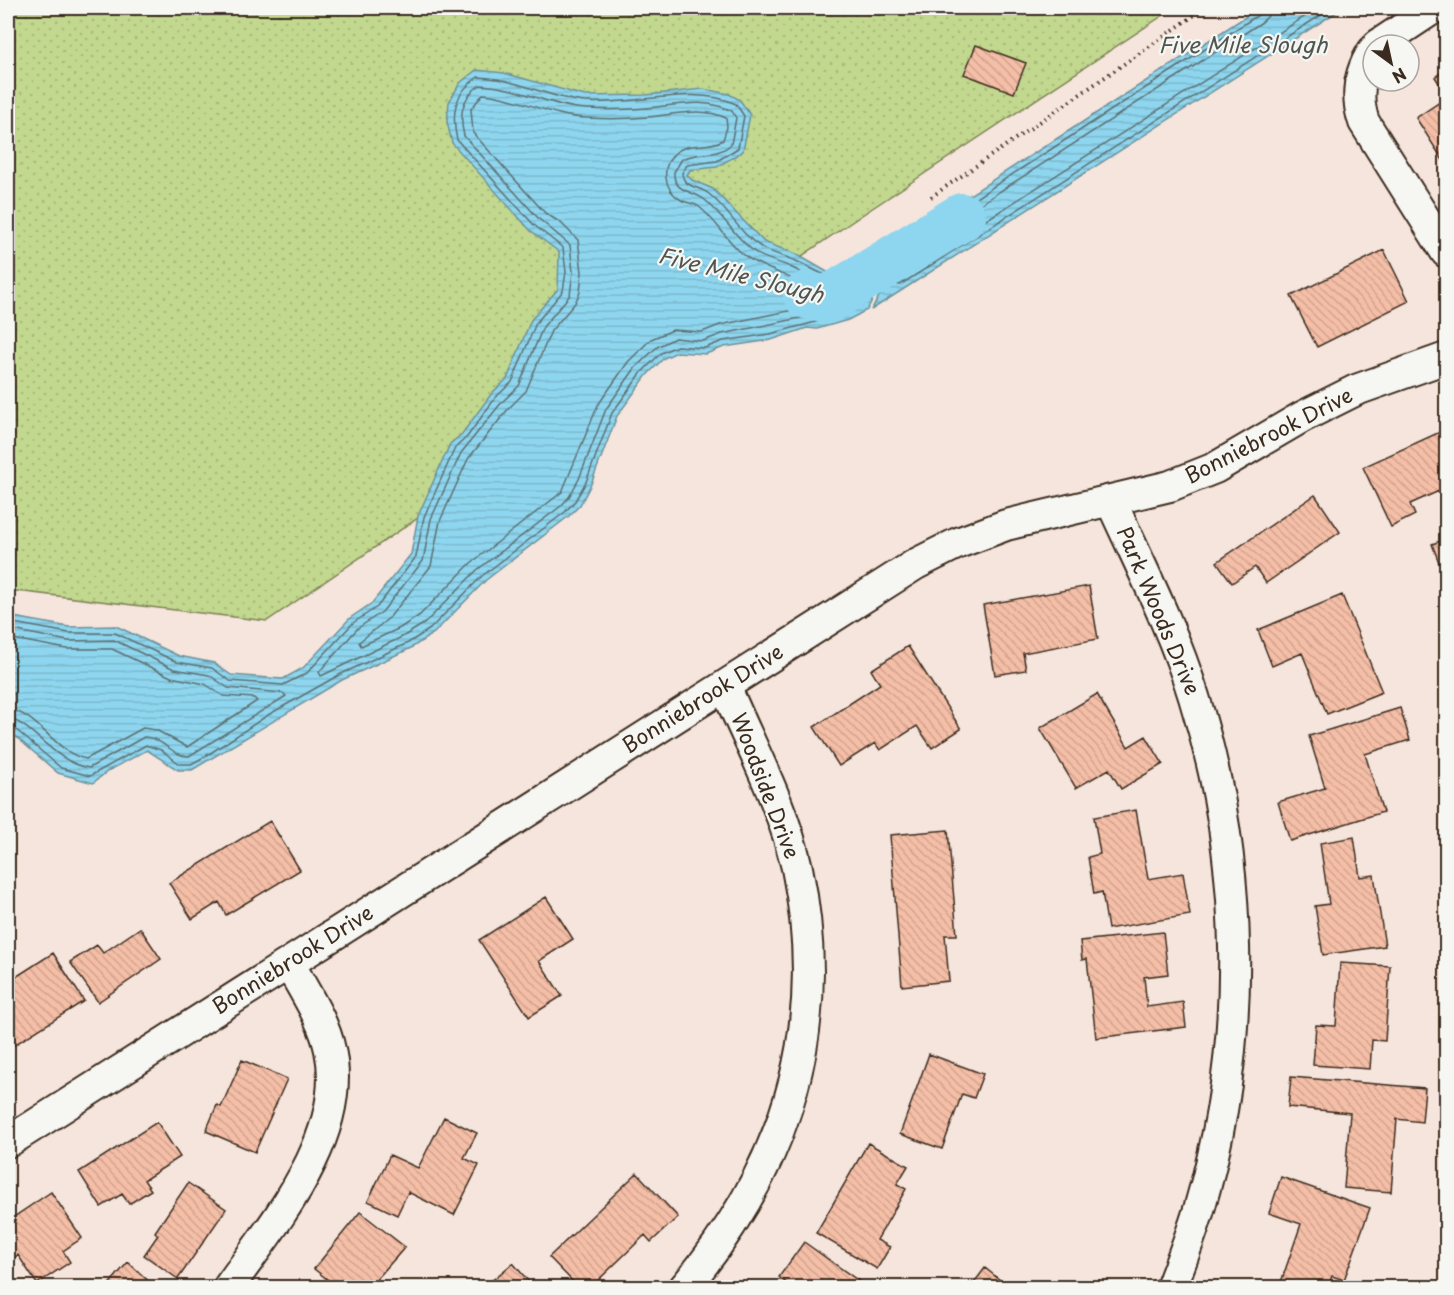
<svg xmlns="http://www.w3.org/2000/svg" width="1454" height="1295" font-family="'Playpen Sans',sans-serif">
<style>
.grass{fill:url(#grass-dots);stroke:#7e8156;stroke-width:1.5}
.water{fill:url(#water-rules);stroke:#6d919b;stroke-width:1.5}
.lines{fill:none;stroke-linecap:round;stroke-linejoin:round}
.shore{stroke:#5c6f72;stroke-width:1.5}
.river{stroke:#8ed6ef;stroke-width:48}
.building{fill:url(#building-back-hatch);stroke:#3b2a1e;stroke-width:1.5}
.minor-casing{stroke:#3b2a1e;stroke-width:34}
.path{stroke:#3b2a1e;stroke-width:4;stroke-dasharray:1.5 4.5;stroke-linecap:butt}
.minor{stroke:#f6f6f2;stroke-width:30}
.labels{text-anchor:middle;stroke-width:4.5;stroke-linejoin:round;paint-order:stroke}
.street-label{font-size:21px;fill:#3b2a1e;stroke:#f6f6f2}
.water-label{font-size:22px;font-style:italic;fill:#505552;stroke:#f6f6f2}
</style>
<defs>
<pattern id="grass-dots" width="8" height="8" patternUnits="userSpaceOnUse" patternTransform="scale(1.5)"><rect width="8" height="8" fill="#c2d88e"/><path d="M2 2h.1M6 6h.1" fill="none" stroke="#a8ba7a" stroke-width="1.8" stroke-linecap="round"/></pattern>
<pattern id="water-rules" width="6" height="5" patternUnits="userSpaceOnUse" patternTransform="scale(1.5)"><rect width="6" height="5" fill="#8ed6ef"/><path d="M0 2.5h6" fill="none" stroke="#7bb8cc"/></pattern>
<pattern id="building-back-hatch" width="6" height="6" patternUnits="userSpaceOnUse" patternTransform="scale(1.5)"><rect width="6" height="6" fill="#f4bea7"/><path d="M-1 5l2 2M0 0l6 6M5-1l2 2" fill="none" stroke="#d2a38f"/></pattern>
</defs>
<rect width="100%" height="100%" fill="#f5e5dc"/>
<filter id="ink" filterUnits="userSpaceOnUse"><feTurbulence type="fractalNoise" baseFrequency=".0167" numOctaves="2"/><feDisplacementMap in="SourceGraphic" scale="12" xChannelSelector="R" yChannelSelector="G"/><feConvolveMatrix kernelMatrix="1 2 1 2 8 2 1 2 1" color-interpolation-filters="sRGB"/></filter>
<g filter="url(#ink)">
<path class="grass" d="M 8,8 L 1174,8 L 862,215 L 267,621 L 8,590 Z"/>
<path class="water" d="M 1259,8 L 1343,8 L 871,310 L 920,227 Z
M 476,70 L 504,73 L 585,96 L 646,95 L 703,89 L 729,94 L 740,100 L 750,115 L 743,151 L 717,167 L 690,170 L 687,175 L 692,180 L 713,189 L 764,242 L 796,254 L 829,273 L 847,276 L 861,274 L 874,279 L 878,289 L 867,310 L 848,320 L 817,329 L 807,328 L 771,340 L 724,347 L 706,354 L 677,352 L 664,358 L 647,375 L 617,416 L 591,484 L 580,505 L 569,516 L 486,580 L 434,633 L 411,648 L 342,680 L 192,770 L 178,770 L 147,750 L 108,771 L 93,783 L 58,773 L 8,730 L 8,616 L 69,627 L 116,626 L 179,656 L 214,663 L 231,675 L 283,679 L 303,668 L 350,618 L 372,603 L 411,554 L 418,516 L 450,444 L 462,434 L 492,393 L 507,379 L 531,320 L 558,289 L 559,252 L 530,230 L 452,143 L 447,122 L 449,102 L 460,83 Z"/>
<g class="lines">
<path class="shore" d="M 1262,8 L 1258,15 L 925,231 L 896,284 L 900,285 L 1332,8
M 1269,8 L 1268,16 L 1262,22 L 931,236 L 918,261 L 922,261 L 1318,8
M 480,85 C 517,86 550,107 587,109 C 606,110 626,110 646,108 C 675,106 704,97 732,111 L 736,118 L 731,144 C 717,158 698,151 682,159 L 674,172 C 673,193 693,190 705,200 C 724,216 736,239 756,253 C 766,260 780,262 790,267 C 814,278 831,291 859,288 L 861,292 L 857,300 L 844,307 L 815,315 L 722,334 L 703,341 L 675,338 L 657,347 L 636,367 L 606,409 L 579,479 L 569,497 L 561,506 L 477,570 L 425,623 L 404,636 L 321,676 L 319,672 L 358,628 L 382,612 L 423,561 L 431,519 L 461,453 L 502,402 L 519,386 L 543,327 L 570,295 L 573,272 L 570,245 L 539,219 L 464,136 C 459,115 461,98 480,85 Z
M 483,94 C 519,97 551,117 587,118 C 607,119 627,119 648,117 C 673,115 702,106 726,118 L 727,127 L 723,140 C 708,149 688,141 675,153 C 660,167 664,190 681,200 C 686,203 693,203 698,206 C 718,221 730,248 753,261 C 766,269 824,290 830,299 L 813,306 L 720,325 L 702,332 L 673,330 L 651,339 L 628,362 L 598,405 L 562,492 L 471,563 L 420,615 L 400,628 L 361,646 L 359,642 L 389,618 L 431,566 L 440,521 L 468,459 L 509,408 L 526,391 L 551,331 L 575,303 L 580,292 L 582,272 L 578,240 L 561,223 L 545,213 L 473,133 L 471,109 Z
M 8,622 L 69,633 L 115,633 L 177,662 L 212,668 L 230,681 L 283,685 L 307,673 L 353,623 L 377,607 L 416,557 L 424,517 L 455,448 L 467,437 L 496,397 L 512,382 L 536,323 L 563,291 L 566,272 L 563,248 L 534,225 L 457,140 C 451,113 454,93 478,77 C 515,78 548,98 585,102 C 633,106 694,84 736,104 L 744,116 L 738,148 L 717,161 L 687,165 L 682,173 C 683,188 700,186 709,194 C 728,209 740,234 761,247 C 770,253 782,255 791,259 C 819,270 828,283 861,280 L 871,288 L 863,305 L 846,314 L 770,334 L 723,341 L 705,348 L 677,346 L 661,353 L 642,372 L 612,413 L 586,482 L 575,501 L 565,512 L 482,576 L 430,629 L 408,643 L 339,675 L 268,715 L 206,756 L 191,764 L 180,764 L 161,750 L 146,745 L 90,776 L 61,768 L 14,728 L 8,726
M 8,629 L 68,641 L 114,640 L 174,669 L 209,675 L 228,688 L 283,693 L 286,696 L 189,756 C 173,757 162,737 144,737 L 89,768 C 54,763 29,720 8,719
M 8,638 L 67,649 L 112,649 L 171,677 L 205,684 L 223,696 L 254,698 L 257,701 L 187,747 L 156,730 L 143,728 L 86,759 C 55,753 36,711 8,710"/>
<path class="river" d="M 807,295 L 827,300 L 962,217"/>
</g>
<path class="building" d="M 976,45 L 1026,63 L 1014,93 L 964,74 Z
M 1446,69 L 1446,94 L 1435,77 Z
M 1446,98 L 1446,165 L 1416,118 Z
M 1384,250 L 1409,301 L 1317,347 L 1291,296 Z
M 1440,432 L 1446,446 L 1446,506 L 1439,491 L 1410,504 L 1415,515 L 1391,527 L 1363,467 Z
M 1315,495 L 1340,532 L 1266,583 L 1255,567 L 1232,583 L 1217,562 Z
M 1446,539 L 1446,581 L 1432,544 Z
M 1089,586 L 1098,639 L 1023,653 L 1026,670 L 995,675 L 983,605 Z
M 1342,595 L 1382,692 L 1327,714 L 1302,653 L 1272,666 L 1258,630 Z
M 908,646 L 961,729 L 932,748 L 917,726 L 880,750 L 875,743 L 839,766 L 814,727 L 880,684 L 871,670 Z
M 1097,694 L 1128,747 L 1146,736 L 1163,764 L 1121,789 L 1109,769 L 1076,788 L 1040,728 Z
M 1400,708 L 1410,740 L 1365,754 L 1383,812 L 1290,841 L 1278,802 L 1325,788 L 1309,736 Z
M 1136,810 L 1148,879 L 1183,873 L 1190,915 L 1108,929 L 1102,892 L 1094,894 L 1088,857 L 1100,854 L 1094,817 Z
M 270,821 L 300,870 L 226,915 L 219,902 L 192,919 L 169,883 Z
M 948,830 L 957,935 L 945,935 L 949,981 L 902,986 L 890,835 Z
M 1354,837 L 1360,877 L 1374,875 L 1385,946 L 1323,955 L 1315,906 L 1329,904 L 1320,843 Z
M 546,897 L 573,939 L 539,961 L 562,996 L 529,1017 L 479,940 Z
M 140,928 L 161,959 L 98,1002 L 70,962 L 97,945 L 103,953 Z
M 1163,932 L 1168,974 L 1144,977 L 1147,1007 L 1183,1002 L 1186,1027 L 1096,1038 L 1087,959 L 1082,960 L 1080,941 Z
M 53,953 L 84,1001 L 8,1049 L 8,982 Z
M 1340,963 L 1390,966 L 1385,1041 L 1372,1040 L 1370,1069 L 1313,1065 L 1316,1025 L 1336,1026 Z
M 929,1054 L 983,1074 L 974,1098 L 962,1094 L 942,1149 L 900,1134 Z
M 242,1060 L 287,1079 L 255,1152 L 206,1131 L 217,1105 L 221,1107 Z
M 1291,1077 L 1425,1088 L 1422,1122 L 1397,1119 L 1391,1192 L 1344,1188 L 1350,1113 L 1288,1107 Z
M 444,1117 L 477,1133 L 464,1158 L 479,1165 L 454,1215 L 408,1192 L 397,1215 L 368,1201 L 390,1155 L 418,1168 Z
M 157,1122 L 180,1157 L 144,1180 L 151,1190 L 129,1204 L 122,1194 L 101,1207 L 79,1172 Z
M 868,1143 L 908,1166 L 897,1184 L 906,1189 L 877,1240 L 890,1247 L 877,1269 L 816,1233 Z
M 637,1173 L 678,1217 L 651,1242 L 645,1235 L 590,1288 L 579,1288 L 549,1257 Z
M 1281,1177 L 1370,1208 L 1344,1280 L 1332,1276 L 1328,1288 L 1279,1288 L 1301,1224 L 1269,1213 Z
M 188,1183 L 226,1209 L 178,1279 L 144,1255 L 158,1235 L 155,1232 Z
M 51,1192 L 82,1238 L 63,1251 L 70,1262 L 37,1284 L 18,1255 L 8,1261 L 8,1221 Z
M 360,1212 L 405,1247 L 369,1288 L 323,1288 L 328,1280 L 314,1269 Z
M 804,1242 L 860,1282 L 856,1288 L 781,1288 L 785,1282 L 779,1277 Z
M 128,1262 L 156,1288 L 106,1288 Z
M 513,1263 L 534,1288 L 483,1288 Z
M 985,1268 L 1010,1288 L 970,1288 Z"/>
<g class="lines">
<defs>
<path id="minor" d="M 1378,45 L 1434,8
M 1373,51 C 1359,73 1355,96 1364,122 L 1446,252
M 1111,501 C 1140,565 1173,629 1194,697 C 1245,860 1248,1042 1200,1206 C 1192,1234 1181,1261 1171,1288
M 8,1142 L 916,564 L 958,543 L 1006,525 L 1170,486 L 1215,468 L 1302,417 L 1356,390 L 1446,358
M 228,1288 C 274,1223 349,1135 330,1050 C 324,1020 303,990 289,963
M 684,1288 C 787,1166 830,1026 797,868 C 783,805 750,745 725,686"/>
</defs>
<use href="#minor" class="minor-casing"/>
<path class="path" d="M 931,197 L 1205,8"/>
<use href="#minor" class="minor"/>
</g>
</g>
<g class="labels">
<g class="street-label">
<text transform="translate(1269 436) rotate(-27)" y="7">Bonniebrook Drive</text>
<text transform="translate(1158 611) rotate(67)" y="7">Park Woods Drive</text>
<text transform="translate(703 699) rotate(-32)" y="7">Bonniebrook Drive</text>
<text transform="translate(765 786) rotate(69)" y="7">Woodside Drive</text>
<text transform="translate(293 960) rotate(-32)" y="7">Bonniebrook Drive</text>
</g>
<g class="water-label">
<text x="1243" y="53">Five Mile Slough</text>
<text transform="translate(741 275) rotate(14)" y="8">Five Mile Slough</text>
</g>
</g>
<rect width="1454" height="1295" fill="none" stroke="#f6f6f2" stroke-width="30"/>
<rect x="15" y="15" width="1424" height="1265" fill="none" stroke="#3b2a1e" stroke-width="2" filter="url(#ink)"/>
<g transform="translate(1391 63) rotate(147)"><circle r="28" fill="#f6f6f2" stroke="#aba49d" stroke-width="1.5"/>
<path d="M0-4.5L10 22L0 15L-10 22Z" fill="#3b2a1e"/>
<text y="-9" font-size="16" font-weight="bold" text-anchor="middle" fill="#3b2a1e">N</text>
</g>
</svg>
